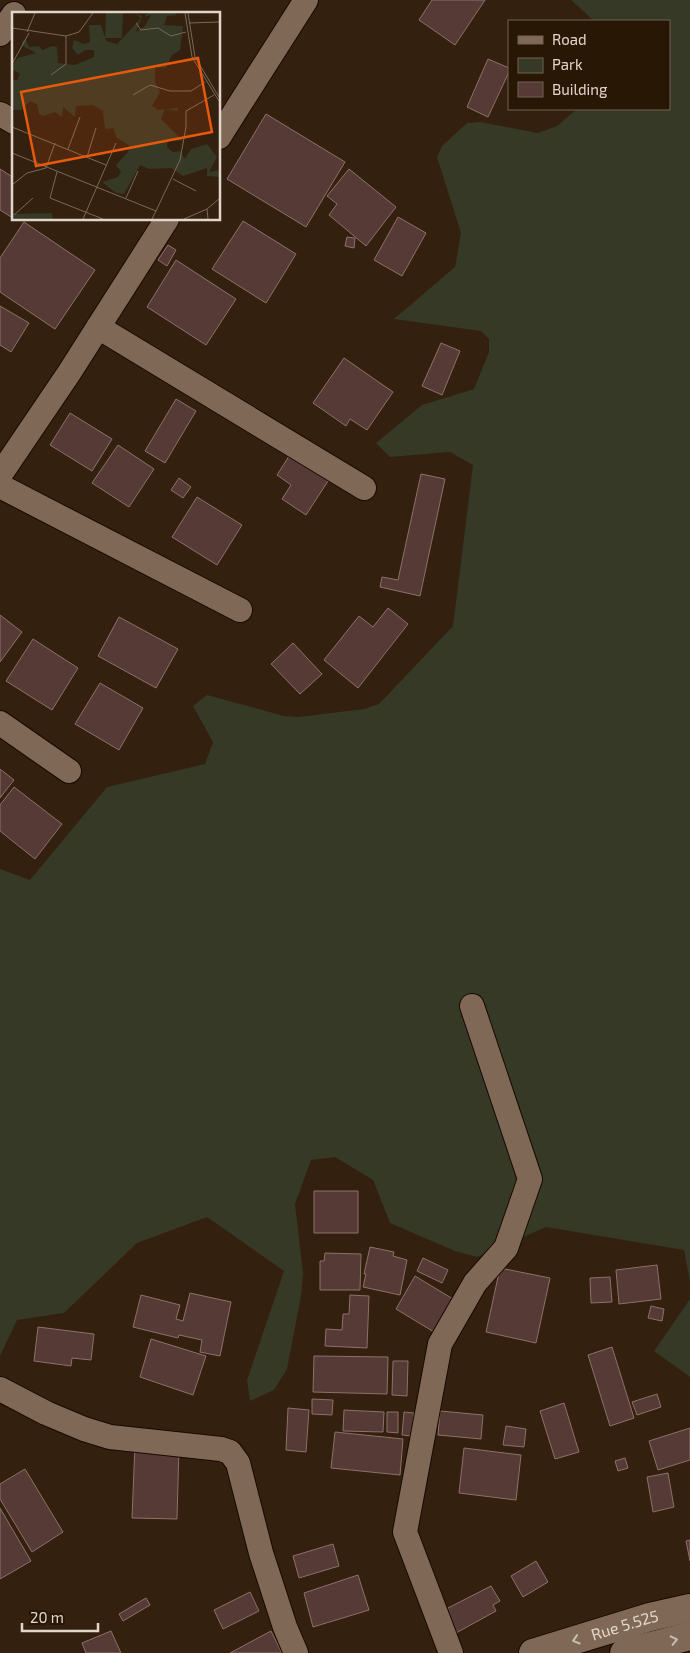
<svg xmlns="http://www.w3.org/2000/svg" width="690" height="1653" font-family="'Exo 2',sans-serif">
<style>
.green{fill:#353925}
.building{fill:#553a35;stroke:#8f706a}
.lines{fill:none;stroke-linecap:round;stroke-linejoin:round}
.minor-casing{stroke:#1a0900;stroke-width:26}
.tertiary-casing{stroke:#1a0900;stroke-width:30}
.minor{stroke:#7f6956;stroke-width:24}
.tertiary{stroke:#7f6956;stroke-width:28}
.oneway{stroke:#c9bbae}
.labels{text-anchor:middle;stroke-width:4.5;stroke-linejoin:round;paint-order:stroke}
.street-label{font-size:16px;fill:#e2d6cb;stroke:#291706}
.inset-road{fill:none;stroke:#79695a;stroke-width:1}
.view{fill:#e8590c;fill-opacity:0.15;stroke:#e8590c;stroke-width:2.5}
.inset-edge{fill:none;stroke:#e2d6cb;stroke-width:2.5}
</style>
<rect width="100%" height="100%" fill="#33200f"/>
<path class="green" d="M 571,0 L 690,0 L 690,1282 L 684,1250 L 546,1227 L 477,1257 L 455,1251 L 390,1223 L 373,1180 L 335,1157 L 311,1160 L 295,1204 L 303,1273 L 301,1296 L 287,1369 L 274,1390 L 250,1401 L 247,1380 L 284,1271 L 207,1217 L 137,1243 L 64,1313 L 17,1320 L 0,1356 L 0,869 L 30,880 L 107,787 L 205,764 L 213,742 L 193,706 L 207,695 L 284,716 L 298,717 L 364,709 L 379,704 L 453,626 L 473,465 L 450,452 L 390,457 L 376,443 L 422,405 L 474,389 L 489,352 L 489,339 L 481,331 L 394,319 L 455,267 L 461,233 L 437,157 L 442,146 L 467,123 L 480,122 L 538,133 L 557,126 L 577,109 L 669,109 L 669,21 L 594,21 Z
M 690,1299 L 690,1377 L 654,1351 Z"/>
<path class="building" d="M 432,0 L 485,0 L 455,45 L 419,20 Z
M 488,59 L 509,68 L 509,72 L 488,117 L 467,107 Z
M 266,114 L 345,162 L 306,227 L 227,179 Z
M 0,169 L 14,178 L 14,219 L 17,219 L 16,220 L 0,210 Z
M 349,169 L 396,207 L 366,246 L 329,215 L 337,204 L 327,196 Z
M 398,217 L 426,233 L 402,276 L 374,260 Z
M 243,221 L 296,254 L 266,303 L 212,269 Z
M 24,222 L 95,270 L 55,329 L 0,292 L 0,258 Z
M 347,237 L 355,238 L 354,248 L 345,246 Z
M 168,245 L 176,250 L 167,266 L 158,260 Z
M 176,260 L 236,299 L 206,345 L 147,307 Z
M 0,306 L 29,323 L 11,352 L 0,345 Z
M 441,343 L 460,351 L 442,395 L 422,386 Z
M 344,358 L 393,392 L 367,430 L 350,419 L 346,426 L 313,403 Z
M 176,399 L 196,411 L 165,463 L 145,451 Z
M 70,413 L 112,439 L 92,471 L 50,445 Z
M 118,445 L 154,469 L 129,507 L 92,483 Z
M 291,453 L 330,478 L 306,515 L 282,499 L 291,485 L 277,475 Z
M 421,474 L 445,479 L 420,596 L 380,587 L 382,577 L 398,580 Z
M 179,478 L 191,487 L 183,498 L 171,490 Z
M 197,497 L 242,525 L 217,565 L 172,537 Z
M 388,608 L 408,624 L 358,688 L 324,660 L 359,616 L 373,627 Z
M 0,615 L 22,632 L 0,662 Z
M 119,617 L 178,649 L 156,688 L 98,656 Z
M 33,639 L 78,668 L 52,710 L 6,681 Z
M 293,643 L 322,674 L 300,694 L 271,664 Z
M 100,683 L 143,708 L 119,750 L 75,724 Z
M 0,769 L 14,780 L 0,798 Z
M 14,787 L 62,824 L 35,859 L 0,831 L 0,805 Z
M 314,1191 L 358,1191 L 358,1233 L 314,1233 Z
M 370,1247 L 394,1252 L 393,1256 L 407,1260 L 400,1295 L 363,1287 L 366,1274 L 364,1274 Z
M 325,1253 L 361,1254 L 360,1290 L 320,1290 L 320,1261 L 324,1261 Z
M 423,1258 L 448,1270 L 442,1283 L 417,1271 Z
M 657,1265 L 661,1299 L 619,1304 L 616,1270 Z
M 500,1268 L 550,1278 L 536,1343 L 486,1332 Z
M 415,1276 L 453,1299 L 434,1332 L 396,1309 Z
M 610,1277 L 612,1302 L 591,1303 L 590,1278 Z
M 190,1293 L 231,1302 L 220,1356 L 200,1352 L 202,1340 L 179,1335 L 178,1338 L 133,1327 L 141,1295 L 180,1305 L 176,1319 L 183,1321 Z
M 350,1295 L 369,1296 L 367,1348 L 325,1346 L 326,1329 L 342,1330 L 343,1314 L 349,1314 Z
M 651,1306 L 664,1309 L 662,1321 L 648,1318 Z
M 38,1327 L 94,1334 L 91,1360 L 72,1358 L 71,1366 L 34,1361 Z
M 151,1339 L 206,1356 L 193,1395 L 140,1377 Z
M 612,1347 L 634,1418 L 610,1426 L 588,1355 Z
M 314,1356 L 388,1357 L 387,1394 L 313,1392 Z
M 393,1361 L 408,1361 L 407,1396 L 392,1395 Z
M 657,1394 L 661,1407 L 637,1415 L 632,1402 Z
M 312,1399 L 333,1400 L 332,1415 L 312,1414 Z
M 564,1403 L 579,1452 L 555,1459 L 540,1411 Z
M 288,1408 L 309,1410 L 306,1452 L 286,1450 Z
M 344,1410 L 384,1412 L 383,1432 L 343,1431 Z
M 440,1411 L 483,1415 L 481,1439 L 438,1435 Z
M 387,1412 L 398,1412 L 398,1433 L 387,1432 Z
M 404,1412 L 414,1413 L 412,1436 L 402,1435 Z
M 506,1426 L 526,1429 L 524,1447 L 503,1445 Z
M 690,1428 L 690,1460 L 658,1470 L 649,1441 Z
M 335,1432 L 403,1439 L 400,1475 L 331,1468 Z
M 135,1445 L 179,1447 L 177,1519 L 132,1518 Z
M 464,1448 L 521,1455 L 516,1500 L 459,1493 Z
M 625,1458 L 628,1468 L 618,1471 L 615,1461 Z
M 25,1469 L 63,1532 L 32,1552 L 0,1499 L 0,1484 Z
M 668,1473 L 674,1507 L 653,1512 L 647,1477 Z
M 0,1508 L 31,1561 L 0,1579 Z
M 690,1540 L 690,1561 L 686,1541 Z
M 333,1544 L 339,1566 L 299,1578 L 293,1556 Z
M 536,1561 L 548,1582 L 523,1597 L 511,1576 Z
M 358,1575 L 369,1610 L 313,1627 L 304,1593 Z
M 491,1586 L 500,1601 L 493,1605 L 496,1611 L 456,1633 L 444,1610 Z
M 250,1592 L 259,1611 L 223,1629 L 214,1610 Z
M 146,1598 L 150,1605 L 123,1621 L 119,1614 Z
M 111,1631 L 121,1653 L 86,1653 L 82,1643 Z
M 271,1631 L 282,1653 L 230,1653 Z"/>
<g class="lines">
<defs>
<path id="minor" d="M 0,34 L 14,14
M 0,114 L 14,122
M 219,137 L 306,0
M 98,327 L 364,488
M 0,475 L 69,373 L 167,219
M 0,486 L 240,610
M 0,723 L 69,771
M 0,1389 L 46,1413 L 84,1429 L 110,1437 L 221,1449 L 230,1452 L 238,1463 L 261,1553 L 285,1627 L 296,1653
M 451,1653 L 405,1532 L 440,1344 L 475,1283 L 506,1248 L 530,1179 L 472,1006"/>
<g id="tertiary">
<path id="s1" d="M 533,1653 L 650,1617 L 690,1608"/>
<path d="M 624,1653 L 690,1636"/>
</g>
</defs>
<use href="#minor" class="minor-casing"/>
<use href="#tertiary" class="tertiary-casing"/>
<use href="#minor" class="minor"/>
<use href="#tertiary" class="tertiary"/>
</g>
<defs><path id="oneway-chevron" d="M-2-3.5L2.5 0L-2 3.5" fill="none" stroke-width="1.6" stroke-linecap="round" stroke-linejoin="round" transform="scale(1.25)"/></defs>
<g class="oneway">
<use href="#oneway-chevron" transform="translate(576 1640) rotate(163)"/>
<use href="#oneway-chevron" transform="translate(674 1640) rotate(-13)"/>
</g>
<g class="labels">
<g class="street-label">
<text dy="6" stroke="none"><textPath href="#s1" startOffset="96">Rue 5.525</textPath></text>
</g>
</g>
<g transform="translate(12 12)">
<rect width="208" height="208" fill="#33200f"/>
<path d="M 94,1 L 111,1 L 110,26 L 93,26 ZM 122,1 L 130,4 L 124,20 L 133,14 L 139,3 L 132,5 L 136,1 L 163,1 L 165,3 L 155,4 L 152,13 L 171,14 L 168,38 L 160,43 L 154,56 L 143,55 L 143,70 L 148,80 L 140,94 L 146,98 L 166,96 L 166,99 L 153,97 L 149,107 L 171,129 L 156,128 L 155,135 L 161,140 L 168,139 L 173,147 L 179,137 L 195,132 L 205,145 L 197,160 L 207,158 L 207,165 L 195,164 L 195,156 L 171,164 L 159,156 L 137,157 L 128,153 L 112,182 L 104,181 L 90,170 L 106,165 L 109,160 L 104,153 L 116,140 L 117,133 L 105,126 L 101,116 L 93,117 L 91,99 L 81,93 L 64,94 L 63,105 L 51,95 L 50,105 L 43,100 L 31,104 L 27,102 L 25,92 L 18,89 L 9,98 L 0,98 L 0,68 L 5,68 L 8,62 L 0,57 L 1,52 L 6,46 L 24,41 L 11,34 L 10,29 L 14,28 L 17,35 L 27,34 L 30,38 L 40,34 L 45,35 L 46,51 L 63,53 L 82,45 L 82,38 L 73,38 L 66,43 L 60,36 L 62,28 L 72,32 L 78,30 L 77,13 L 89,13 L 94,29 L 105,32 L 129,6 ZM 40,201 L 41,207 L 0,207 L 0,202 Z" fill="#353925"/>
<path class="inset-road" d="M 173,1 L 180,45 L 207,89M 176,1 L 183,45 L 207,85M 124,11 L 129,18 L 146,16 L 159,24 L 174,20M 177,11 L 207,10M 0,16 L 54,24 L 67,20 L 81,1M 15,20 L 23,1M 0,52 L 17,21M 39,63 L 54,52 L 54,24M 121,83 L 138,73 L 158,79 L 179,79 L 193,70M 0,115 L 94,153M 56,137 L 68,105M 0,141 L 144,199 L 140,207M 75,145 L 84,116M 45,160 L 38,186 L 91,207M 161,167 L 184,179M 0,173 L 15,161 L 34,156 L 43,131M 114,186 L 126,159M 144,199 L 168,148 L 174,115 L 174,99 L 202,83M 2,203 L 21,186M 71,207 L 104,131M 172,207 L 195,197M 196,207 L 195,197 L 207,187"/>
<path class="view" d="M 186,46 L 200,120 L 24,154 L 9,80 Z"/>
<rect width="208" height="208" class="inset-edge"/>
</g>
<rect x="508" y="20" width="162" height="90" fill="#291706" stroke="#736355"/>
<rect x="518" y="36" width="25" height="8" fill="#7f6956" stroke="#736355"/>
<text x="552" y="45" font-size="15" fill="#e2d6cb">Road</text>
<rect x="518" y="58" width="25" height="15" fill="#353925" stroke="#736355"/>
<text x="552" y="70" font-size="15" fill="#e2d6cb">Park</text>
<rect x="518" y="82" width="25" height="15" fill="#553a35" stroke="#736355"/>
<text x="552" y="95" font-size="15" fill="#e2d6cb">Building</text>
<path d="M22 1623v8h76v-8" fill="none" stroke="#e2d6cb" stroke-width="2.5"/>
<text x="30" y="1623" font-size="15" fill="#e2d6cb" stroke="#291706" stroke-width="4" paint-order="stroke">20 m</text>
</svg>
